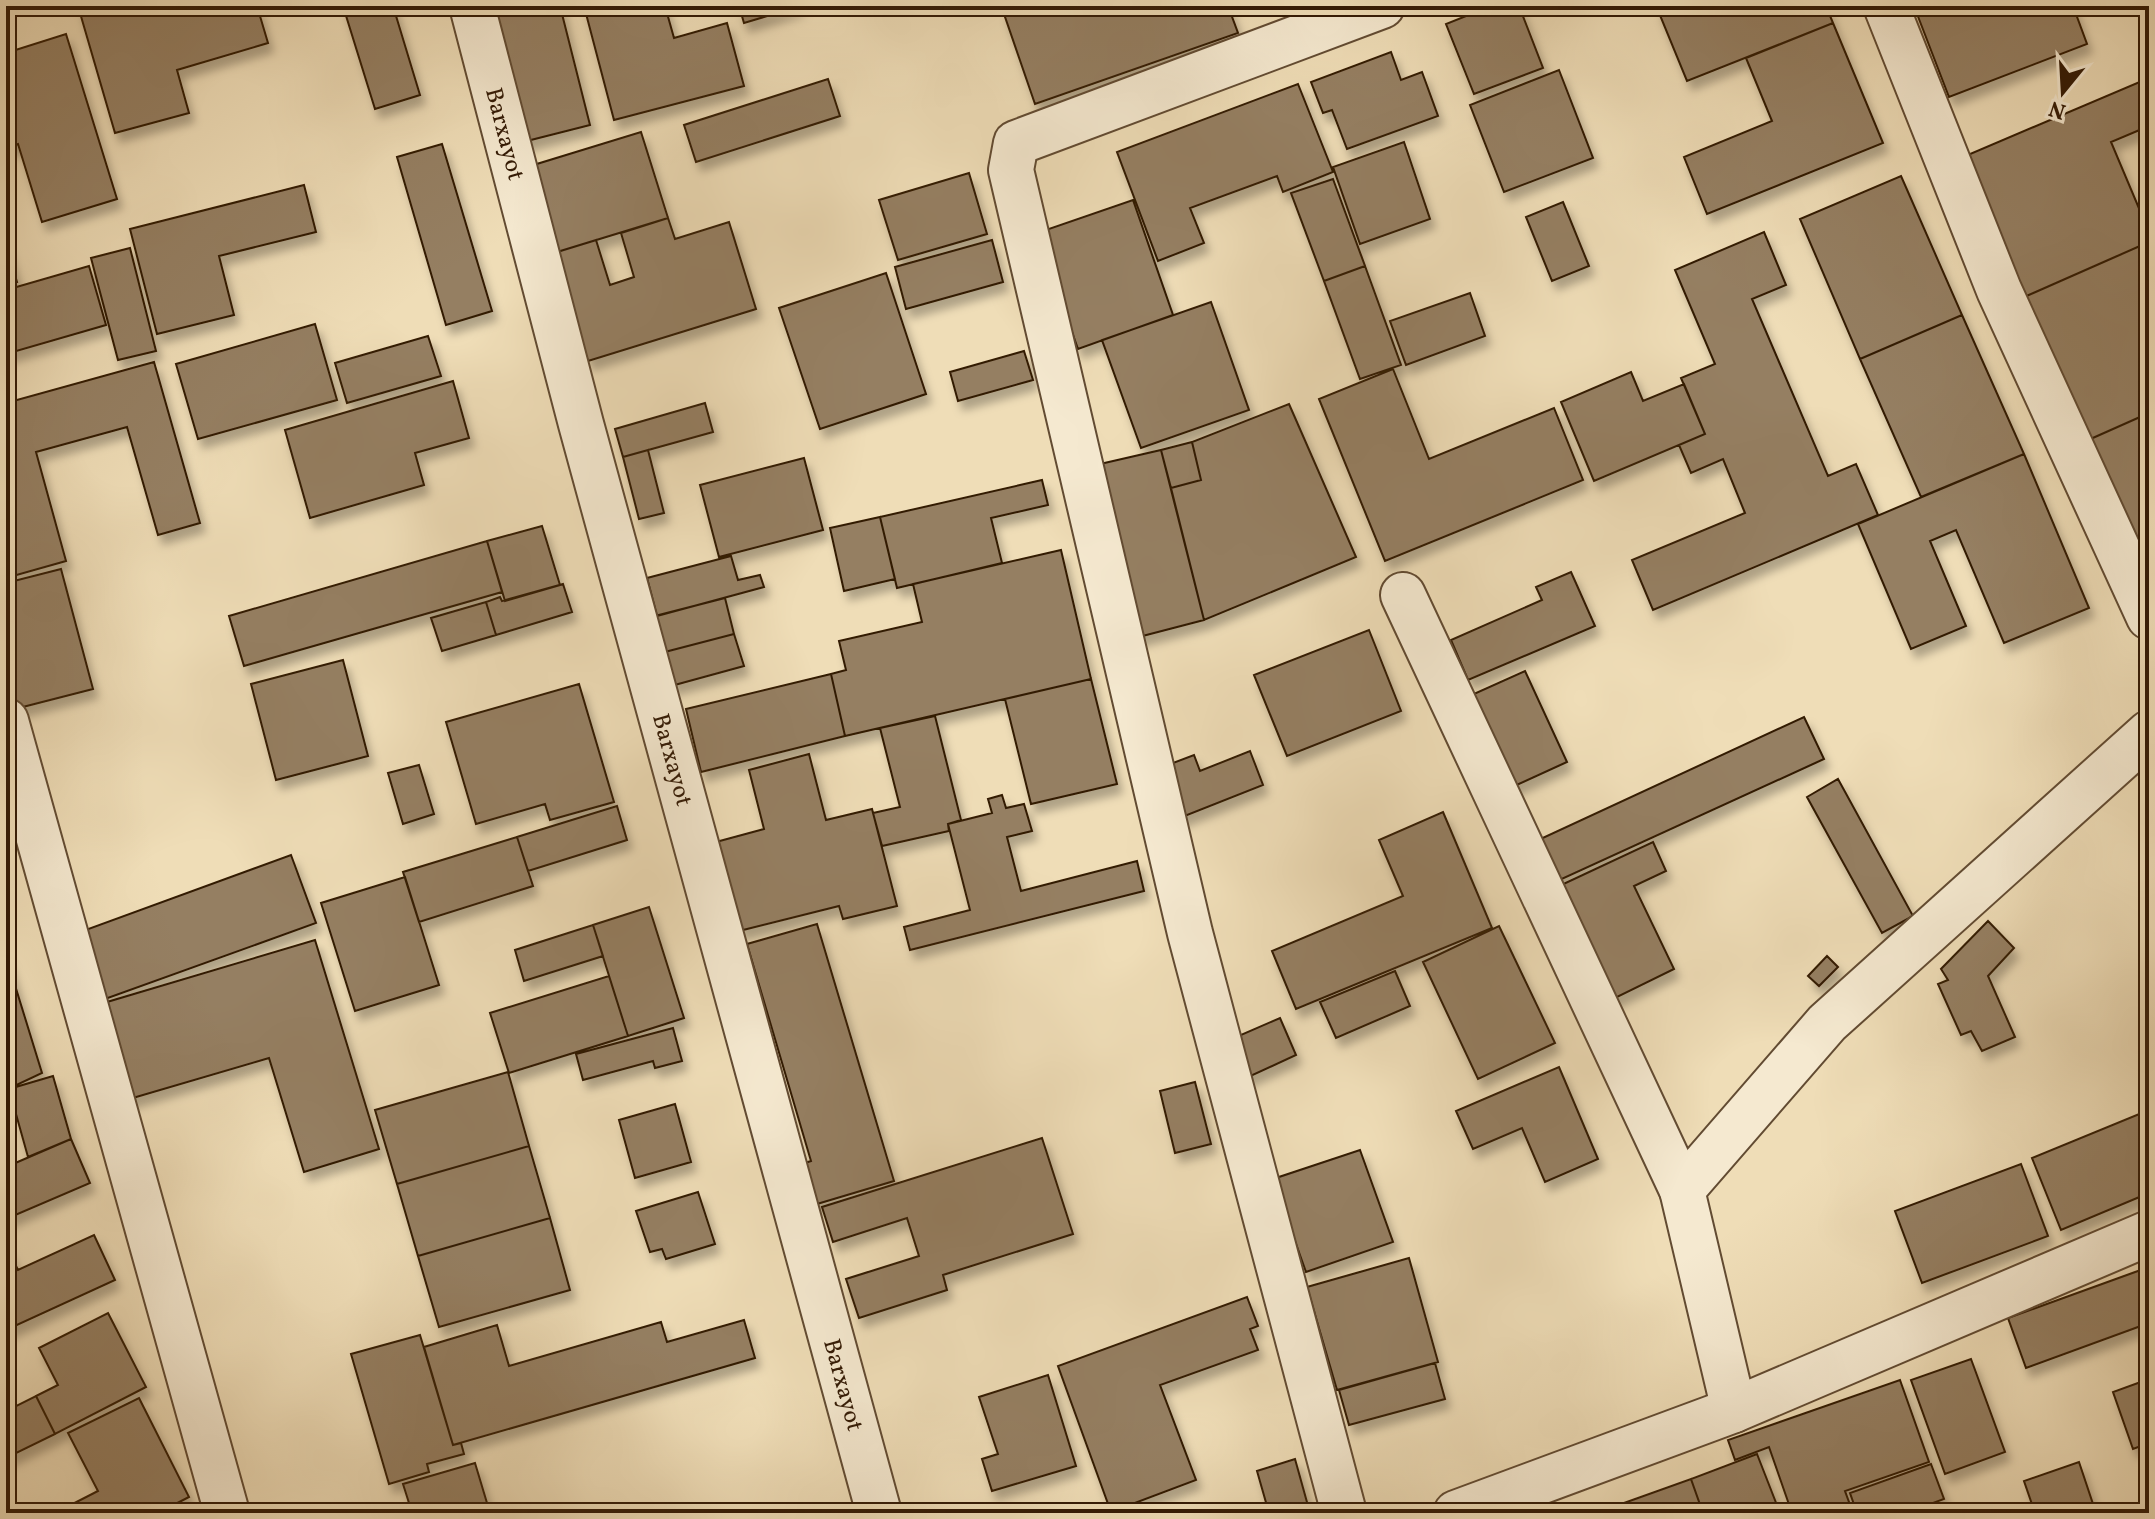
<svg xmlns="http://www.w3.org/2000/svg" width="2155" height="1519" font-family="Vollkorn,serif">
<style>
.building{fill:#957f62;stroke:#331a05;stroke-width:2;filter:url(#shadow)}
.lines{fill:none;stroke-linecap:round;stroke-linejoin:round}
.minor-casing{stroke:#624b32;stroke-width:48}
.minor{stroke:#f5e9d0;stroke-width:44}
.labels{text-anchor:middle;stroke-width:7;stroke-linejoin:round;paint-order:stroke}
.street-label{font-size:24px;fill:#331a05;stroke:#f5e9d0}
</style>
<defs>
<filter id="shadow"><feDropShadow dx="5" dy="9" stdDeviation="4" flood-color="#0004"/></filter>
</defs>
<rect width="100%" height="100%" fill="#efddb7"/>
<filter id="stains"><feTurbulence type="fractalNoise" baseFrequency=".0025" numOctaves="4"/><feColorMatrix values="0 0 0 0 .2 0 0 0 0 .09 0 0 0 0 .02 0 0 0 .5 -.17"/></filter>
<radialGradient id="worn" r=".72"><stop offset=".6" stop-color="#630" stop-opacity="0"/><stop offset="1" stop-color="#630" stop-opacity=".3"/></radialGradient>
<path class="building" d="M 78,6 L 257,6 L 268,43 L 177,70 L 189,113 L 115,133 Z
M 343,6 L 393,6 L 420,95 L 375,109 Z
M 485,6 L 560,6 L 590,125 L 519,143 Z
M 584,6 L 665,6 L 674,38 L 727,23 L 744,86 L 614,120 Z
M 739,6 L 801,6 L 744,23 Z
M 1017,6 L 1228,6 L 1238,33 L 1035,104 L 1003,11 Z
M 1491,6 L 1519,6 L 1543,68 L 1474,94 L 1446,24 Z
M 1661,6 L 1826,6 L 1833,23 L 1687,81 L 1657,8 Z
M 1914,6 L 2073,6 L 2087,44 L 1949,97 Z
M 1833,23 L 1883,143 L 1707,214 L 1684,157 L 1772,121 L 1746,58 Z
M 66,34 L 117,199 L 42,222 L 18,144 L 6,148 L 6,53 Z
M 1391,52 L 1401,80 L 1422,72 L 1438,116 L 1347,149 L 1332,110 L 1323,113 L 1311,82 Z
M 1559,70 L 1593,158 L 1504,192 L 1470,105 Z
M 2149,78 L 2149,126 L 2111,142 L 2149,232 L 2149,242 L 2022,298 L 1963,157 Z
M 828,79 L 840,116 L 696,162 L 684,125 Z
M 1298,84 L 1333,172 L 1283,192 L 1277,176 L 1190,208 L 1204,243 L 1158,261 L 1117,152 Z
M 641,132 L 668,218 L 554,253 L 527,167 Z
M 1404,142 L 1430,219 L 1360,244 L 1333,167 Z
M 442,144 L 492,311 L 446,325 L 397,157 Z
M 969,173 L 987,234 L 898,260 L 879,200 Z
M 1901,176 L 1962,315 L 1860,359 L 1800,219 Z
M 1333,179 L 1365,266 L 1324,281 L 1291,193 Z
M 304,185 L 316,232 L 219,256 L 234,315 L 157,334 L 130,229 Z
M 1133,200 L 1173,315 L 1078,349 L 1037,233 Z
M 1563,202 L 1589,266 L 1552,281 L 1526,217 Z
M 668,218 L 675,239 L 729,222 L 756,309 L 588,361 L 554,253 L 596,240 L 610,285 L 634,277 L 621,233 Z
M 1764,232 L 1786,285 L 1752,299 L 1828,476 L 1856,464 L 1878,515 L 1653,610 L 1632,560 L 1745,513 L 1723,459 L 1691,473 L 1679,445 L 1705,434 L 1681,378 L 1715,364 L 1675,270 Z
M 992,240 L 1003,282 L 906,309 L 895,267 Z
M 2149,242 L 2149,413 L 2086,441 L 2022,298 Z
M 6,244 L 17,282 L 6,285 Z
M 130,248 L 156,351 L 118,360 L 91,258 Z
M 89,266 L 106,325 L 6,354 L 6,290 Z
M 1365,266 L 1401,365 L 1360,379 L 1324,281 Z
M 886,273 L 926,394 L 820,429 L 779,308 Z
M 1470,293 L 1485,336 L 1406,365 L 1390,321 Z
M 1211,302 L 1249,410 L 1141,448 L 1102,340 Z
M 1962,315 L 2024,454 L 1921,497 L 1860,359 Z
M 315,324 L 337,400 L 198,439 L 176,364 Z
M 428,336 L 441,376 L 347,403 L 335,363 Z
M 1024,351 L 1033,380 L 958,401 L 950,372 Z
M 154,362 L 200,523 L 158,535 L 127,427 L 36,452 L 66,561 L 6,578 L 6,403 Z
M 1393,369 L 1429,459 L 1554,408 L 1583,480 L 1385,561 L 1319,399 Z
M 1631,372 L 1643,401 L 1684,384 L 1705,434 L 1594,481 L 1561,402 Z
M 453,381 L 469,438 L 415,453 L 424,485 L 310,518 L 285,430 Z
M 705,403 L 713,432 L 623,457 L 615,429 Z
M 1289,404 L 1356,557 L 1204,620 L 1171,488 L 1201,480 L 1192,442 Z
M 2149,413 L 2149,539 L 2132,547 L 2086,441 Z
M 1192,442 L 1201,480 L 1171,488 L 1161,450 Z
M 648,450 L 664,513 L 639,519 L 623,457 Z
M 1161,450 L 1204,620 L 1131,639 L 1087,467 Z
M 2024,454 L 2089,608 L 2004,643 L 1956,530 L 1930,541 L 1966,626 L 1911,649 L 1858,524 Z
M 804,458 L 823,530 L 719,557 L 700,485 Z
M 1042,480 L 1048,505 L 991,518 L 1002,563 L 897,588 L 880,517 Z
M 880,517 L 895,579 L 844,591 L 830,528 Z
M 542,526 L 560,585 L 505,601 L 487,541 Z
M 487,541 L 502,592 L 244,666 L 229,616 Z
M 1061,550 L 1091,679 L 845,736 L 831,674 L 846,670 L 839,641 L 922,622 L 913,584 Z
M 731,556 L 738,580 L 760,575 L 764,587 L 657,616 L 647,578 Z
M 61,569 L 93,689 L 11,710 L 6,693 L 6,583 Z
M 1571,572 L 1595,626 L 1468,680 L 1451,640 L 1542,600 L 1536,587 Z
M 563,584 L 572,612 L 496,635 L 486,602 L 500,597 L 502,601 Z
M 725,598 L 734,634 L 661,653 L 651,617 Z
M 486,602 L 496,635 L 442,651 L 431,618 Z
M 1369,630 L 1401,711 L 1287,756 L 1254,675 Z
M 734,634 L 744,666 L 671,686 L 661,653 Z
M 343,660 L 368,756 L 276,780 L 251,684 Z
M 1525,671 L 1567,762 L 1499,793 L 1456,702 Z
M 831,674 L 845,736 L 701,772 L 686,709 Z
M 1091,679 L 1117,784 L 1031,804 L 1005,699 Z
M 579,684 L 614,802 L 550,820 L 545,804 L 476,824 L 446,722 Z
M 935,716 L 961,820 L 948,824 L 949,831 L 882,846 L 873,813 L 900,807 L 880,728 Z
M 1804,717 L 1824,759 L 1553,883 L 1534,842 Z
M 1250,751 L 1263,785 L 1172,821 L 1152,771 L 1194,755 L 1200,771 Z
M 809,754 L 826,820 L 872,809 L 897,906 L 843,919 L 839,906 L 739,931 L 716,842 L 764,829 L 749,770 Z
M 419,765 L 434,814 L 403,824 L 388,773 Z
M 1838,779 L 1913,916 L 1882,933 L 1807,797 Z
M 1002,795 L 1006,808 L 1024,804 L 1032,831 L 1007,837 L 1021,891 L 1137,861 L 1144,891 L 910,950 L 904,927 L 970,910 L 948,824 L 992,813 L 988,799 Z
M 617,806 L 627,840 L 528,871 L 517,837 Z
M 1443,812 L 1492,928 L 1296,1009 L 1272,951 L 1403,896 L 1379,840 Z
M 517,837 L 533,886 L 419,922 L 403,872 Z
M 1653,842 L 1666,871 L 1634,886 L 1674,969 L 1611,1000 L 1557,887 Z
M 291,855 L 316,923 L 105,999 L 80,932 Z
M 405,877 L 439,985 L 355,1011 L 321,903 Z
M 649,907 L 684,1018 L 628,1036 L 593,925 Z
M 1988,921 L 2014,948 L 1988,976 L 2015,1037 L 1982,1051 L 1971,1031 L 1961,1035 L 1938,984 L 1948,980 L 1941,969 Z
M 817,924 L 894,1181 L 807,1207 L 795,1166 L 811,1161 L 747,944 Z
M 593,925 L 603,956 L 524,981 L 515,950 Z
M 1499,926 L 1555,1043 L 1478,1079 L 1423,962 Z
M 315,940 L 379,1149 L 304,1172 L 269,1058 L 126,1100 L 97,1005 Z
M 6,956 L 42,1073 L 6,1090 Z
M 1827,956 L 1838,967 L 1819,986 L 1808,976 Z
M 1395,971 L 1410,1006 L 1336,1038 L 1320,1002 Z
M 609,976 L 628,1036 L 509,1073 L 490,1013 Z
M 1280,1018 L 1296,1055 L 1244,1079 L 1227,1041 Z
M 673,1028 L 682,1061 L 655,1068 L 653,1061 L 583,1080 L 576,1054 Z
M 1559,1067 L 1598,1159 L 1545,1182 L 1522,1128 L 1473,1149 L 1456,1111 Z
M 508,1072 L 529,1146 L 397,1184 L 375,1110 Z
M 53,1076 L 71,1139 L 28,1157 L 9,1089 Z
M 1195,1082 L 1211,1144 L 1175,1153 L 1160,1091 Z
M 675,1104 L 691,1162 L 635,1178 L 619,1120 Z
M 2149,1110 L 2149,1193 L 2061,1230 L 2032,1158 Z
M 1042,1138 L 1073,1234 L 943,1275 L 947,1290 L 859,1318 L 846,1279 L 919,1256 L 907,1218 L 833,1242 L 822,1207 Z
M 71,1139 L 90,1183 L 6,1219 L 6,1167 Z
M 529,1146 L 550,1218 L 418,1256 L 397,1184 Z
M 1360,1150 L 1393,1242 L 1306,1272 L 1273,1179 Z
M 2021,1164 L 2048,1236 L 1922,1283 L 1895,1211 Z
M 698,1192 L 715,1244 L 666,1259 L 662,1249 L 650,1252 L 636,1211 Z
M 550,1218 L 570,1290 L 439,1327 L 418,1256 Z
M 94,1235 L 115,1280 L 6,1330 L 6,1246 L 18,1270 Z
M 1409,1258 L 1438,1362 L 1337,1390 L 1307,1287 Z
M 2149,1267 L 2149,1323 L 2026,1368 L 2008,1318 Z
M 1247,1297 L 1258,1326 L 1250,1329 L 1258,1350 L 1160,1385 L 1196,1480 L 1111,1512 L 1058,1366 Z
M 108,1313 L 146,1387 L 55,1434 L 36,1396 L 58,1385 L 39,1348 Z
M 744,1320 L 755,1358 L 453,1445 L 424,1347 L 497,1325 L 509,1366 L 661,1322 L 667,1342 Z
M 420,1335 L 453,1445 L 461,1443 L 464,1454 L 427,1464 L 429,1472 L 389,1484 L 351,1354 Z
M 1971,1359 L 2005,1452 L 1945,1474 L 1911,1380 Z
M 1435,1363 L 1445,1399 L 1349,1425 L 1339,1390 Z
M 1048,1375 L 1076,1466 L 992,1491 L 982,1459 L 998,1454 L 979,1397 Z
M 2149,1379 L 2149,1443 L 2133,1449 L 2113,1392 Z
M 1900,1380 L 1929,1462 L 1845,1491 L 1853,1513 L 1792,1513 L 1769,1447 L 1735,1460 L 1728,1440 Z
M 36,1396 L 55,1434 L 6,1458 L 6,1411 Z
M 139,1398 L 189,1497 L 158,1513 L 55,1513 L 98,1491 L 68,1433 Z
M 1757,1454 L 1780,1513 L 1703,1513 L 1691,1479 Z
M 1295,1459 L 1310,1513 L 1269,1513 L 1257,1471 Z
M 2079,1462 L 2096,1513 L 2035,1513 L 2024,1481 Z
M 475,1463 L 490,1513 L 375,1513 L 409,1503 L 403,1484 Z
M 1931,1464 L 1944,1499 L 1906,1513 L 1857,1513 L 1850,1493 Z
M 1691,1479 L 1703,1513 L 1596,1513 Z"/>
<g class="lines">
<defs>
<g id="minor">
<path id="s1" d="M 472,6 L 581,424 L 879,1513"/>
<path d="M 1886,6 L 1999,290 L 2149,617"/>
<path d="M 1403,595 L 1682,1190"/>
<path d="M 6,721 L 227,1513"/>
<path d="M 1734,1410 L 1682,1190 L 1827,1023 L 2149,733"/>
<path d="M 1344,1513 L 1190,933 L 1011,170 L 1016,143 L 1382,6"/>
<path d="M 1456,1513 L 1734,1410 L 2149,1233"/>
</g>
</defs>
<use href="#minor" class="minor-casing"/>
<use href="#minor" class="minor"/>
</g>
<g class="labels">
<g class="street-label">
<text dy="8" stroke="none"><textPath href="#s1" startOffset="132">Barxayot</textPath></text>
<text dy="8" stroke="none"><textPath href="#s1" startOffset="780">Barxayot</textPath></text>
<text dy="8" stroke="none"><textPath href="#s1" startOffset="1428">Barxayot</textPath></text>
</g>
</g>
<rect width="2155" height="1519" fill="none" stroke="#efddb7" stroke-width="32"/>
<rect x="8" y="8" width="2139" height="1503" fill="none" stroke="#331a05" stroke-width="4"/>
<rect x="16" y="16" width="2123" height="1487" fill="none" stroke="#331a05" stroke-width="2"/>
<g transform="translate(2063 92) rotate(198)" stroke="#f5e9d0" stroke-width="6" paint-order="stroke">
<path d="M0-6L14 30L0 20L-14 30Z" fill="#331a05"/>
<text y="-12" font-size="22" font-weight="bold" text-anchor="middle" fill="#331a05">N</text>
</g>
<rect width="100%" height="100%" filter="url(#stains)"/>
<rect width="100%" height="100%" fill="url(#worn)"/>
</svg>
